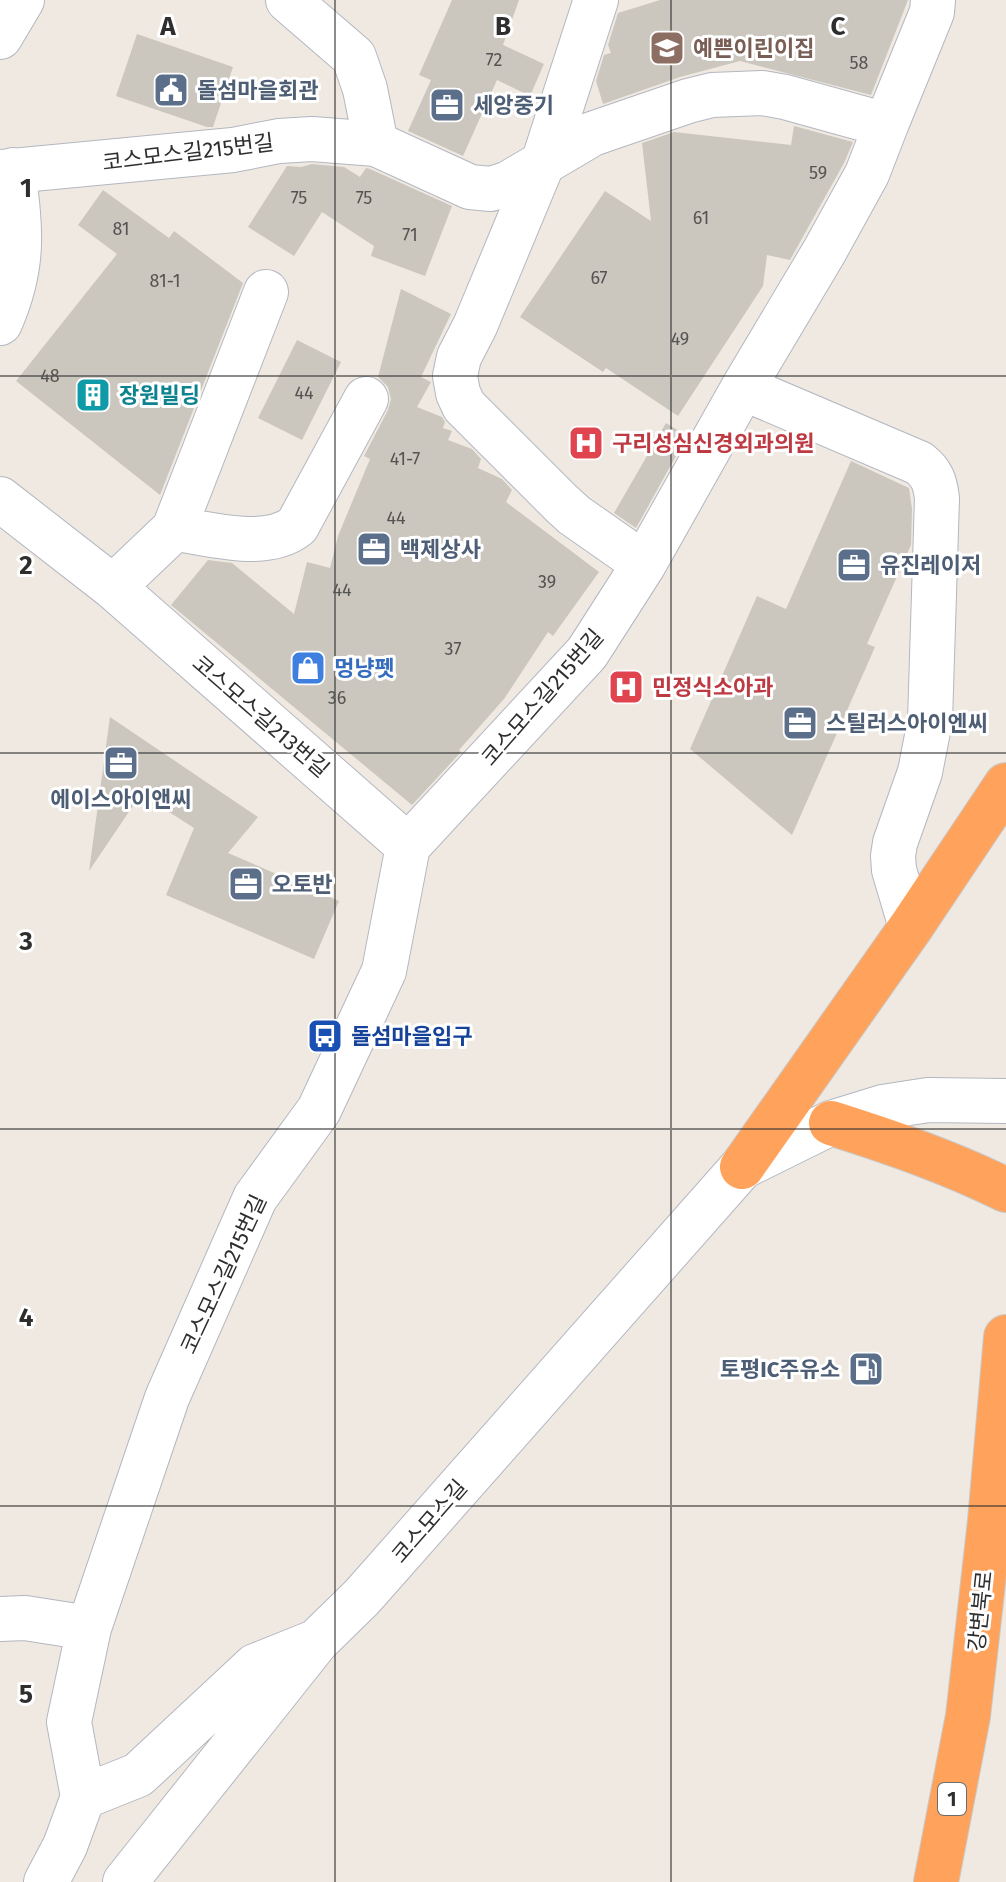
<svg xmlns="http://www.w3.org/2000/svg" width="1006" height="1882" font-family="'Fira Sans','Noto Sans KR',sans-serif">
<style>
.building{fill:#cbc7bf}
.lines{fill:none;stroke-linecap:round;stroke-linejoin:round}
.minor-casing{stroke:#b4b7c1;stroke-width:46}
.highway-casing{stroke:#c9c9c9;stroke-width:46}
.minor{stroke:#fff;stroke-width:44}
.highway{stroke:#ffa35c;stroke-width:44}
.grid{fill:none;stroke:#2e2e2e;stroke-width:2;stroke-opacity:0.55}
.labels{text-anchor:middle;stroke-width:6;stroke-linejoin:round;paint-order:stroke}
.number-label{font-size:18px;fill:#555452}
.shield{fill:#fff;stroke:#6d6d6d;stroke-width:2}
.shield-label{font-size:20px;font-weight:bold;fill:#2e2e2e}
.education-label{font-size:22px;font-weight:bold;fill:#785e54;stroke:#fff;text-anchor:start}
.service-label{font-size:22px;font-weight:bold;fill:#4e5e75;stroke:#fff;text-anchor:start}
.street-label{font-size:22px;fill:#2e2e2e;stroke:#fff}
.culture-label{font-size:22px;font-weight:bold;fill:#0d838f;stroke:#fff;text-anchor:start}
.health-label{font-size:22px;font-weight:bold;fill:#be3a42;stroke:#fff;text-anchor:start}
.shop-label{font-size:22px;font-weight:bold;fill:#366cbe;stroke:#fff;text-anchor:start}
.transit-label{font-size:22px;font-weight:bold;fill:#164399;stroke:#fff;text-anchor:start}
.grid-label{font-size:26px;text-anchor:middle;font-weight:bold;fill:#2e2e2e;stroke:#fff;stroke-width:6;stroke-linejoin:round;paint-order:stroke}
</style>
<rect width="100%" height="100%" fill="#efe9e1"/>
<path class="building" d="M 452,0 L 519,0 L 503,45 L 544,64 L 530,96 L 497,80 L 463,156 L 408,131 L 431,80 L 419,75 Z
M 660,0 L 908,0 L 871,95 L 740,61 L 680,77 L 603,104 L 596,81 L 604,55 L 611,53 L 608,45 L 618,13 Z
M 137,34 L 233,67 L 213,127 L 207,127 L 116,96 Z
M 794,126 L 853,142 L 844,163 L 790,260 L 767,255 L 763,286 L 678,416 L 606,368 L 603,372 L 520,317 L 605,191 L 651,221 L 642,143 L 674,132 L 791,145 Z
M 312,164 L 344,167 L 360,177 L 366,168 L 370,169 L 452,206 L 425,276 L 371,256 L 374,246 L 322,212 L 294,256 L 248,227 L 287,166 L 301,167 Z
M 103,190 L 169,238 L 174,231 L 243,283 L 160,495 L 16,381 L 117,254 L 78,225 Z
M 401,289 L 451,314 L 421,377 L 431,382 L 417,407 L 442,417 L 445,422 L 443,428 L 452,431 L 448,440 L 472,449 L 481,459 L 478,468 L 502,479 L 512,490 L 506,502 L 599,572 L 553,636 L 548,632 L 504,699 L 459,750 L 461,752 L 412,805 L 171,605 L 208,560 L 232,563 L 294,614 L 307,562 L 330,568 L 338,536 L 370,459 L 364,456 L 388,410 L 391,399 L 388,387 L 378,377 Z
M 297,340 L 341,362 L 302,440 L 258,418 Z
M 666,423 L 687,436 L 636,528 L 614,513 Z
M 851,461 L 909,488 L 912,509 L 911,545 L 867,644 L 875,647 L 792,835 L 690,749 L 757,596 L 786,609 Z
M 110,717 L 258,817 L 228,853 L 339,901 L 314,959 L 166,895 L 194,828 L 141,794 L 89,871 Z"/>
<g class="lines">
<defs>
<path id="minor" d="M 288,0 L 354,57 L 365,89 L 376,144
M 596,0 L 544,160 L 475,326 L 459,357 L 455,376 L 458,393 L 464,406 L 561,503 L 574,515 L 644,564
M 0,37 L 22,0
M 886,125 L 932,12 L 933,0
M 0,172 L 233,150 L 279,141 L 312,139 L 376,144 L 470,187 L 491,189 L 509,183 L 592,134 L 688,101 L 712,95 L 762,93 L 785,97 L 886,125 L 867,174 L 824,252 L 743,388 L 644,564 L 587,653 L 408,846 L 384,971 L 319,1110 L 255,1198 L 167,1398 L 89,1628 L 69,1722 L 83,1797
M 0,323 C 25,266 21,230 13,170
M 743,388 L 919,463 C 932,473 935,482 937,498 L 930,721 L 920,772 L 895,843 L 893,856 L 894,870 L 911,927
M 0,499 L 113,587 L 408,846
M 174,529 C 211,533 265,551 297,526 L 366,399
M 113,587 L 174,529 L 266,292
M 0,1619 L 25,1618 L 89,1628
M 46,1882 L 65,1846 L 83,1797 L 138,1775 L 255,1666 L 315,1642
M 125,1882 L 317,1641 L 362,1597 L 742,1167 L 831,1123 L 883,1107 L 928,1100 L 1006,1101"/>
<path id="highway" d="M 831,1123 C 891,1142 949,1162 1006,1190
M 742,1167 L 911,927 L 1006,785
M 936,1882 L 968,1716 L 990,1521 L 1006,1337"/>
</defs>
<use href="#minor" class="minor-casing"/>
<use href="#highway" class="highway-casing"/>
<use href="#minor" class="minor"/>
<use href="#highway" class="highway"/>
</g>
<path class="grid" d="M 335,0 L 335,1882M 671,0 L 671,1882M 0,376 L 1006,376M 0,753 L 1006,753M 0,1129 L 1006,1129M 0,1506 L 1006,1506"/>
<defs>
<symbol id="school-square" viewBox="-11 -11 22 22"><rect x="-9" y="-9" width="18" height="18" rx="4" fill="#8d6e63" stroke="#fff"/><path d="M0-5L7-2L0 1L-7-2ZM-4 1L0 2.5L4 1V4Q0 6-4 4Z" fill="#fff"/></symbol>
<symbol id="civic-square" viewBox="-11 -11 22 22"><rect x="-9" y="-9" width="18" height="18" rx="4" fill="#5c6f8a" stroke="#fff"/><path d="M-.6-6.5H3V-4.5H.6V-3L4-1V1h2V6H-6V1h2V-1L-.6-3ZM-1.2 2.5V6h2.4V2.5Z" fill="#fff"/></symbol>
<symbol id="office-square" viewBox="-11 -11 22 22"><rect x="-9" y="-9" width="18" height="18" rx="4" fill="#5c6f8a" stroke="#fff"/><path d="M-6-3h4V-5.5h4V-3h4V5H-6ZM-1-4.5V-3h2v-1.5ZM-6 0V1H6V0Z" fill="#fff"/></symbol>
<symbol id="building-square" viewBox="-11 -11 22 22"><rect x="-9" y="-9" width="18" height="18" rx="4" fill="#0f9aa8" stroke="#fff"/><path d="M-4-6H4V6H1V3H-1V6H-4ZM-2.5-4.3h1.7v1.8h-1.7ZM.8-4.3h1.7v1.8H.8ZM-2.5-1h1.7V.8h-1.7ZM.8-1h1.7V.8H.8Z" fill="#fff"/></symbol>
<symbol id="hospital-square" viewBox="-11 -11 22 22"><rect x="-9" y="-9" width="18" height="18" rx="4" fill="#e0444e" stroke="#fff"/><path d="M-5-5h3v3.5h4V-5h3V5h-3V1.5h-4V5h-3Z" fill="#fff"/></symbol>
<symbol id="shop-square" viewBox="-11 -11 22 22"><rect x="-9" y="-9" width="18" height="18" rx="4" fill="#3f7fe0" stroke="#fff"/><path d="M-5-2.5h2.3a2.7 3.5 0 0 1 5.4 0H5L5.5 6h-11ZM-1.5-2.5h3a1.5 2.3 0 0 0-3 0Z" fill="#fff"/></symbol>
<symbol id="bus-square" viewBox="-11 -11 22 22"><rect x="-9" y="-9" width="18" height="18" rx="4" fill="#1a4fb4" stroke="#fff"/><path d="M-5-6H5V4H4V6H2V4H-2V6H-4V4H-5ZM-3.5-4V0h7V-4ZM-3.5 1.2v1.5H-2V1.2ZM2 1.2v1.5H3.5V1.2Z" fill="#fff"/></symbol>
<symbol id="fuel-square" viewBox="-11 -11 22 22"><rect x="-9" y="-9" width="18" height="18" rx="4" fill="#5c6f8a" stroke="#fff"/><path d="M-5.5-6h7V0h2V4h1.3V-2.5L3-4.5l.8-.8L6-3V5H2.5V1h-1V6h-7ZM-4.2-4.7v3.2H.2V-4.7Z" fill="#fff"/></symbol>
</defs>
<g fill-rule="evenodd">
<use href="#school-square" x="647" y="28" width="40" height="40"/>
<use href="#civic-square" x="151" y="70" width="40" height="40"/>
<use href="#office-square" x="427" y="85" width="40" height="40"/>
<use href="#building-square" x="73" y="375" width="40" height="40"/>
<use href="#hospital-square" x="566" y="423" width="40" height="40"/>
<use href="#office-square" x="354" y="529" width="40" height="40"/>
<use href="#office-square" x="834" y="545" width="40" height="40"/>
<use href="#shop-square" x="288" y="648" width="40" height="40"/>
<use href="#hospital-square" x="606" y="667" width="40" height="40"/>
<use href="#office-square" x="780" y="703" width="40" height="40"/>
<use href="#office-square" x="101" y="743" width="40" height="40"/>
<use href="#office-square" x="226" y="864" width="40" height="40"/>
<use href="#bus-square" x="305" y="1016" width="40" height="40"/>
<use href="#fuel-square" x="846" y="1349" width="40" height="40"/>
</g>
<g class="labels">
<g class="number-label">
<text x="494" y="66">72</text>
<text x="859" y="69">58</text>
<text x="818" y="179">59</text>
<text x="299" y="204">75</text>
<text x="364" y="204">75</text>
<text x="701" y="224">61</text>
<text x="121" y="235">81</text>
<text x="410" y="241">71</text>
<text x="599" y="284">67</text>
<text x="165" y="287">81-1</text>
<text x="680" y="345">49</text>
<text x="50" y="382">48</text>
<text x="304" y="399">44</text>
<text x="405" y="465">41-7</text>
<text x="396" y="524">44</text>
<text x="547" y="588">39</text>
<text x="342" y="596">44</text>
<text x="453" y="655">37</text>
<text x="337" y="704">36</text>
</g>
<rect class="shield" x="938" y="1783" width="28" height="32" rx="6"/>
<g class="shield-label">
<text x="952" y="1806">1</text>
</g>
<g class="education-label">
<text x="693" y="56">예쁜이린이집</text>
</g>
<g class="service-label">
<text x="197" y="98">돌섬마을회관</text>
<text x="473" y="113">세앙중기</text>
<text x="400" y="557">백제상사</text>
<text x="880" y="573">유진레이저</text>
<text x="826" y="731">스틸러스아이엔씨</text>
<text x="121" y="807" text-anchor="middle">에이스아이앤씨</text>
<text x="272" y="892">오토반</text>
<text x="840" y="1377" text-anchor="end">토평IC주유소</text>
</g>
<g class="street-label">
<text transform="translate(188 152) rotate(-7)" y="8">코스모스길215번길</text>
<text transform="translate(542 697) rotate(-49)" y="8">코스모스길215번길</text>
<text transform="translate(261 716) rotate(41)" y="8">코스모스길213번길</text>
<text transform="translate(223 1274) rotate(-65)" y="8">코스모스길215번길</text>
<text transform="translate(429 1521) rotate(-49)" y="8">코스모스길</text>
<text transform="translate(980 1611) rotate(-84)" y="8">강변북로</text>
</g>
<g class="culture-label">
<text x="119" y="403">장원빌딩</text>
</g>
<g class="health-label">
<text x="612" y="451">구리성심신경외과의원</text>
<text x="652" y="695">민정식소아과</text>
</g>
<g class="shop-label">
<text x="334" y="676">멍냥펫</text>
</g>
<g class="transit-label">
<text x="351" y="1044">돌섬마을입구</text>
</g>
</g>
<g class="grid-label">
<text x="168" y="35">A</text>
<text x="503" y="35">B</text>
<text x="838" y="35">C</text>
<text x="26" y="197">1</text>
<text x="26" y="574">2</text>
<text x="26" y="950">3</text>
<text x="26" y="1326">4</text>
<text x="26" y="1703">5</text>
</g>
</svg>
